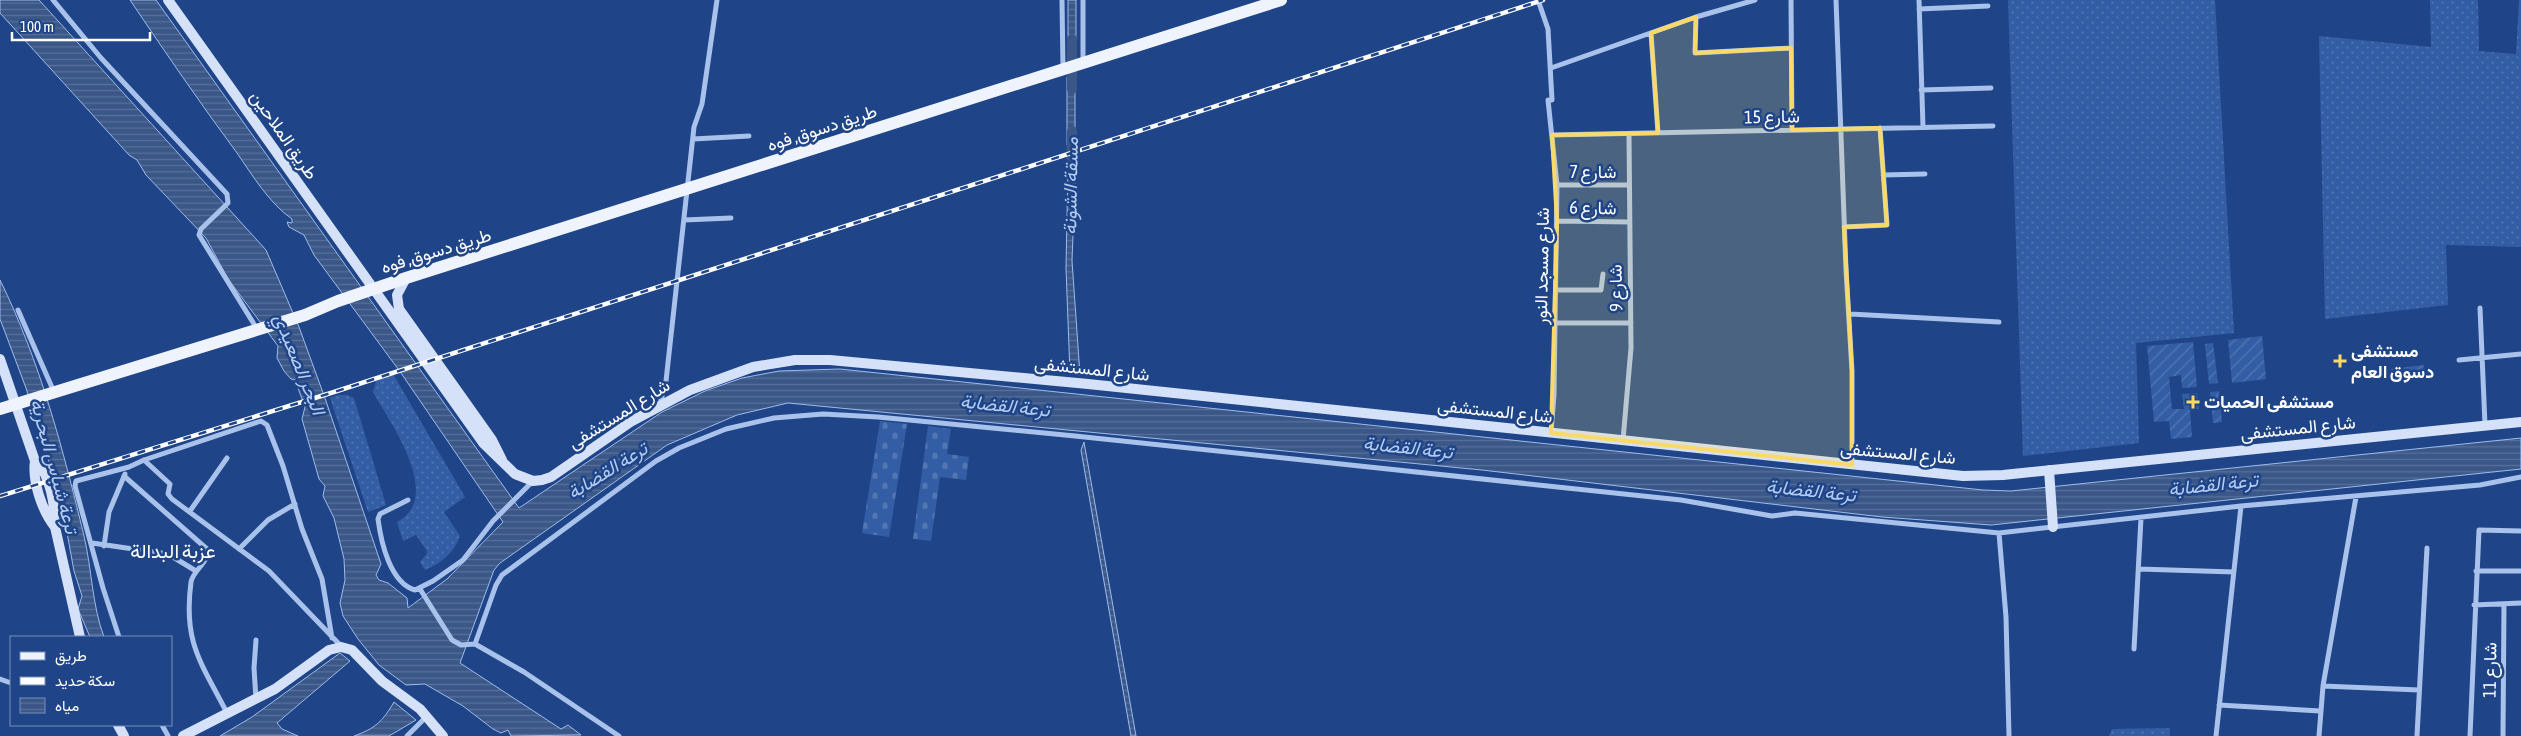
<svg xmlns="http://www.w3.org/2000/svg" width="2521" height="736" font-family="'Asap Condensed',Vazirmatn,sans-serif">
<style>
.grass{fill:url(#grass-dots)}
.cemetery{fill:url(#cemetery-stones)}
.garden{fill:url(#garden-furrows)}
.water{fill:url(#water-rules);stroke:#9dbcec}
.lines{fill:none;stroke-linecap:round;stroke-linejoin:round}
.canal{stroke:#3b5788;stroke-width:10}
.street{stroke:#a9c2eb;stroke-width:5}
.secondary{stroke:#d5e1f8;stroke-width:10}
.primary{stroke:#eef3fe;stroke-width:12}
.rail-casing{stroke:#fff;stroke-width:4.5}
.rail{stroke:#1f4588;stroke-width:2.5;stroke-dasharray:8;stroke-linecap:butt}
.marked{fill:#f9da69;fill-opacity:0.2;stroke:#f9da69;stroke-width:4;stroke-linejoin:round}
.poi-dot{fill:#f9da69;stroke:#1f4588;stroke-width:2}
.labels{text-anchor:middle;stroke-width:5;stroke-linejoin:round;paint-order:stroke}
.street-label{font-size:18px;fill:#fff;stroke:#1f4588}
.poi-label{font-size:18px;font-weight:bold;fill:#fff;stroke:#1f4588;text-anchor:start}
.water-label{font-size:19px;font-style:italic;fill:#b5ccf2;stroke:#1f4588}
.quarter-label{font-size:20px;fill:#fff;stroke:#1f4588}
</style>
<defs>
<pattern id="grass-dots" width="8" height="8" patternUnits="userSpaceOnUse" patternTransform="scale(1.25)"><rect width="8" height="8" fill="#335ea5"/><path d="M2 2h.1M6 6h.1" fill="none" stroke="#5276b2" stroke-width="1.8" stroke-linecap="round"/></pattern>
<pattern id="cemetery-stones" width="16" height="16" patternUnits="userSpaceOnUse" patternTransform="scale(1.25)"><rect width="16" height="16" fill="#335ea5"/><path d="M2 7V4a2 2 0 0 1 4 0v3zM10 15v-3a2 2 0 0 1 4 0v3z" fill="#5276b2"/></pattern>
<pattern id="garden-furrows" width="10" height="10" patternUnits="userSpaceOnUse" patternTransform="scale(1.25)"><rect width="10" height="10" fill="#335ea5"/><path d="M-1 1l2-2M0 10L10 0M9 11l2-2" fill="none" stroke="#5276b2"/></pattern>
<pattern id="water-rules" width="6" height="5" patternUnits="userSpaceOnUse" patternTransform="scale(1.25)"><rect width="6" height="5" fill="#3b5788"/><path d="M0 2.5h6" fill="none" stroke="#58709a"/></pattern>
</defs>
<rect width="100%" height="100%" fill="#1f4588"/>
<path class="grass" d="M 2008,0 L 2215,0 L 2234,333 L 2136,343 L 2139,443 L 2023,456 Z
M 2430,0 L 2478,0 L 2479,51 L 2516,54 L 2519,0 L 2521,0 L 2521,247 L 2446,245 L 2448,305 L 2325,319 L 2319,36 L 2431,47 Z
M 393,374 L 465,497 L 444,512 L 460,536 C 454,553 440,564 425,570 L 420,562 L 426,555 L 427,551 L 416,535 L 403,541 L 397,522 C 444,497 391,424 373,392 L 376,381 Z
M 337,395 L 347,395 L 354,398 L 386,505 L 368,512 L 330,398 Z
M 2170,728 L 2170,736 L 2109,736 L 2112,729 Z"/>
<path class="cemetery" d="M 880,421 L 907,424 L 889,537 L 862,533 Z
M 928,426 L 951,429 L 947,454 L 969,457 L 966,480 L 940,477 L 931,541 L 913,539 Z"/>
<path class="garden" d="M 2262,336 L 2266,379 L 2232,383 L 2228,340 Z
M 2193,342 L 2197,387 L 2182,388 L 2181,375 L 2169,377 L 2172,409 L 2184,409 L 2182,394 L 2197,393 L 2199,409 L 2190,411 L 2192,437 L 2171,439 L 2169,421 L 2154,422 L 2147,346 Z
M 2213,343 L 2218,383 L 2209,384 L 2205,344 Z
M 2424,365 L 2425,378 L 2395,381 L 2391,375 L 2391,369 Z
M 2219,391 L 2222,422 L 2213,423 L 2210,392 Z"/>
<path class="water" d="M 0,0 L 39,0 L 266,250 L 299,327 L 326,401 L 381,564 L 376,575 L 379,580 L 388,583 L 407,598 L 408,608 L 447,579 L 503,522 L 401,373 L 314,255 L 304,235 L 289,227 L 287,222 L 292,223 L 292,219 C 269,203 253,176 237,153 C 200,103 165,52 130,0 L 156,0 L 519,508 L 662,412 L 705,391 L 742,378 L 779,371 L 840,369 L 1983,490 L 2011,491 L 2521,438 L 2521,469 L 1991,525 L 1882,517 L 1482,470 L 788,403 L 737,415 L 667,445 L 500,563 L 494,570 L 460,663 L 561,729 L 568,725 L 581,735 L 511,736 L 508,730 L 501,733 L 493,729 L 463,706 L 425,684 L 406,685 L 379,665 L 358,639 L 343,616 L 340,603 L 345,580 L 344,559 L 334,518 L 323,496 L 325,486 L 319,479 L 302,419 L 305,407 L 295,380 L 291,379 L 284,371 L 277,358 L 278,346 L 228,279 L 206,238 L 146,175 L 137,160 L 129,155 L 0,13 Z
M 1068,0 L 1076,0 L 1076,50 L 1068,51 Z
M 1075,76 L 1075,143 L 1067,145 L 1067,77 Z
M 1076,157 L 1072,261 L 1080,375 L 1070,374 L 1066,268 L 1068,165 L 1069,158 Z
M 0,280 C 40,361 63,449 84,536 C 92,570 92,605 104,637 L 90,637 L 78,609 L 82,596 L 74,571 L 61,500 L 26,388 L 0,319 Z
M 1084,442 L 1136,736 L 1131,736 L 1081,450 Z
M 340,653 L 350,661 L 277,723 L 282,729 L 298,736 L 220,736 L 252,717 Z
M 394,702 L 416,720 L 389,736 L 354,736 C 376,728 382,722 394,702 Z"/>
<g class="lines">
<path class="canal" d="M 1072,89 L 1072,39
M 1071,172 L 1072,131"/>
<path class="street" d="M 53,0 L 101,58 L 227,194 L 228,203 L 201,229 L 199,235 L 257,329
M 1062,0 L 1063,69
M 1538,0 L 1548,29 L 1552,100
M 1791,0 L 1792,130
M 1836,0 L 1846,270 L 1852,371 L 1852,465
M 1919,0 L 1923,127
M 1919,9 L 1988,6
M 1696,17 L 1695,53 L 1791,48
M 1651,33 L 1658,133
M 1083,62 L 1083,0
M 1551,68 L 1696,17 L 1755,0
M 1921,90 L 1991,88
M 1548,100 L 1557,185 L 1554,395 L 1551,432
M 1552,135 L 1993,126
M 693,139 L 749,136
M 1883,175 L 1925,174
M 1557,185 L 1629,185
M 684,220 L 731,218
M 1557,221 L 1630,222
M 1844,227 L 1887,225 L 1880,128
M 1556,290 L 1601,290 L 1603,274
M 2480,308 L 2485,425
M 18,310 L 54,392
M 1850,314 L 1999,322
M 1555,323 L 1631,323
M 2459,360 L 2521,354
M 660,404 L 666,381 L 694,127 L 702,104 L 717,0
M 1623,440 L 1631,348 L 1629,134
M 144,460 L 170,484 L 168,494 L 172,499 L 269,571 L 341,646
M 124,476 L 207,549 C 210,562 193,570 191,582 C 183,643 201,662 227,713
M 408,500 L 380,514 L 378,519 C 381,542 390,583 415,590 L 433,581 L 463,560 L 493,521 L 533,481
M 190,511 L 227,458
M 1999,533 L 2006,617 L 2009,736
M 92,543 L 168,554 L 196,571
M 104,546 L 109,512 L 125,474
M 239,549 L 268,520 L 295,504
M 2139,569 L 2234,572
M 2476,571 L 2521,571
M 420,589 L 452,640 L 461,645 L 475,644 L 524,672 L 619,736
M 2474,605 L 2521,603
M 119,637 L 103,588 L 75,486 L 76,481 L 129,467 L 144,460 L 261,421 L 267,425 L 283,466 L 302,529 L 322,579 L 332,638
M 256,640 L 254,668 L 256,699
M 475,644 L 496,585 L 502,575 L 656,461 L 679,448 L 726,429 L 774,418 L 823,414 L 878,417 L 1075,436 L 1681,500 L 1772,516 L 1795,513 L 1999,533 L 2241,506 L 2480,485 L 2521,477
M 2134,649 L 2141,518
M 0,679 L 11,683
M 2323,686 L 2419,690
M 2219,705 L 2320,711
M 162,725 L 168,736
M 407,736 L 427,716
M 2216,736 L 2241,506
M 2319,736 L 2323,686 L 2356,497
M 2417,736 L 2427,548
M 2470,736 L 2479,530 L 2521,531
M 2503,736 L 2504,604"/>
<path class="secondary" d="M 168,0 L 484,444 L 515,474 L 533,481 L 542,480 L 551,477 L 632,421 L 690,390 L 753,367 L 795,360 L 830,360 L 1088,384 L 1963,476 L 2003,475 L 2521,422
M 406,278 L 397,295 L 399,309 L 492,440 L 502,460
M 0,359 L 35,461 C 32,481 42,511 55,527
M 35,461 C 51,474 55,507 55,527 L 80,637
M 2049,470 L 2053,527
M 118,725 L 124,736
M 183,736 L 275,689 L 329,650 L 341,647 L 352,650 L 382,681 L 420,709 L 443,736"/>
<path class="primary" d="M 0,409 L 305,315 L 338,301 L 406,278 L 1281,0"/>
<defs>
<path id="rail" d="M 0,496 L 334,392 L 1543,0"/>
</defs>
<use href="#rail" class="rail-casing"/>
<use href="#rail" class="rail"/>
</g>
<path class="marked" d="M 1696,17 L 1695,53 L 1791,48 L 1792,130 L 1880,128 L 1887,225 L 1844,227 L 1852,371 L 1852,465 L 1551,433 L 1557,221 L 1552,135 L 1658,133 L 1651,33 Z"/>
<g class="poi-dot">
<path d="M2337.5 353.5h5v5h5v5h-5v5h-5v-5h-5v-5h5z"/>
<path d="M2190.5 394.5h5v5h5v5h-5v5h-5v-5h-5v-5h5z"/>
</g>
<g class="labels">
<g class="street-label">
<text transform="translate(1772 117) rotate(-1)" y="6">شارع 15</text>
<text transform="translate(822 128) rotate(-18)" y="6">طريق دسوق, فوه</text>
<text transform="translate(284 135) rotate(55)" y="6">طريق الملاحين</text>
<text x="1593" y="178">شارع 7</text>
<text transform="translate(1593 208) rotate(1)" y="6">شارع 6</text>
<text transform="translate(436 251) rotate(-17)" y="6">طريق دسوق, فوه</text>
<text transform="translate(1542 266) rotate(-89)" y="6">شارع مسجد النور</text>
<text transform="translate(1616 288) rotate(-91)" y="6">شارع 9</text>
<text transform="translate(1092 369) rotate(6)" y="6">شارع المستشفى</text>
<text transform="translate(1495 411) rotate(6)" y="6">شارع المستشفى</text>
<text transform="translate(619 414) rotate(-32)" y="6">شارع المستشفى</text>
<text transform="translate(2298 428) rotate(-6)" y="6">شارع المستشفى</text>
<text transform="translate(1898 453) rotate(5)" y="6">شارع المستشفى</text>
<text transform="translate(2490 670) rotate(-89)" y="6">شارع 11</text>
</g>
<g class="poi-label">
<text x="2351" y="357">مستشفى<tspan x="2351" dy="21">دسوق العام</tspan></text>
<text x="2204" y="408">مستشفى الحميات</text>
</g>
<g class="water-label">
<text transform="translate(1070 186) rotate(-89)" y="7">مسقة الشونة</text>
<text transform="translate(300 364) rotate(68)" y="7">البحر الصعيدي</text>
<text transform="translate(1005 405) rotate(6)" y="7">ترعة القضابة</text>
<text transform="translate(1408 447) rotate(6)" y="7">ترعة القضابة</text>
<text transform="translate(55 466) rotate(75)" y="7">ترعة شباس البحرية</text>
<text transform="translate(607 470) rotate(-32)" y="7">ترعة القضابة</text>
<text transform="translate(2213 484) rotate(-6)" y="7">ترعة القضابة</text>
<text transform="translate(1811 490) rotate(6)" y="7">ترعة القضابة</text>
</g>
<g class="quarter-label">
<text x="173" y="558">عزبة البدالة</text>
</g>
</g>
<rect x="10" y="636" width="162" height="90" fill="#1f4588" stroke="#798fb8"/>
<rect x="20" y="652" width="25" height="8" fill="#eef3fe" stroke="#798fb8"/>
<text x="55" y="661" font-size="15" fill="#ffffff">طريق</text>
<rect x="20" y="677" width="25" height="8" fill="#ffffff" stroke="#798fb8"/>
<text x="55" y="686" font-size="15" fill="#ffffff">سكة حديد</text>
<rect x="20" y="698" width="25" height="15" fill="url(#water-rules)" stroke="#798fb8"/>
<text x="55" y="711" font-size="15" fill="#ffffff">مياه</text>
<path d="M12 32v8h138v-8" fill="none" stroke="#ffffff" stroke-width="2.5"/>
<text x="20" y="32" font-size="15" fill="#ffffff" stroke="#1f4588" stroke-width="4" paint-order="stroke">100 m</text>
</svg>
